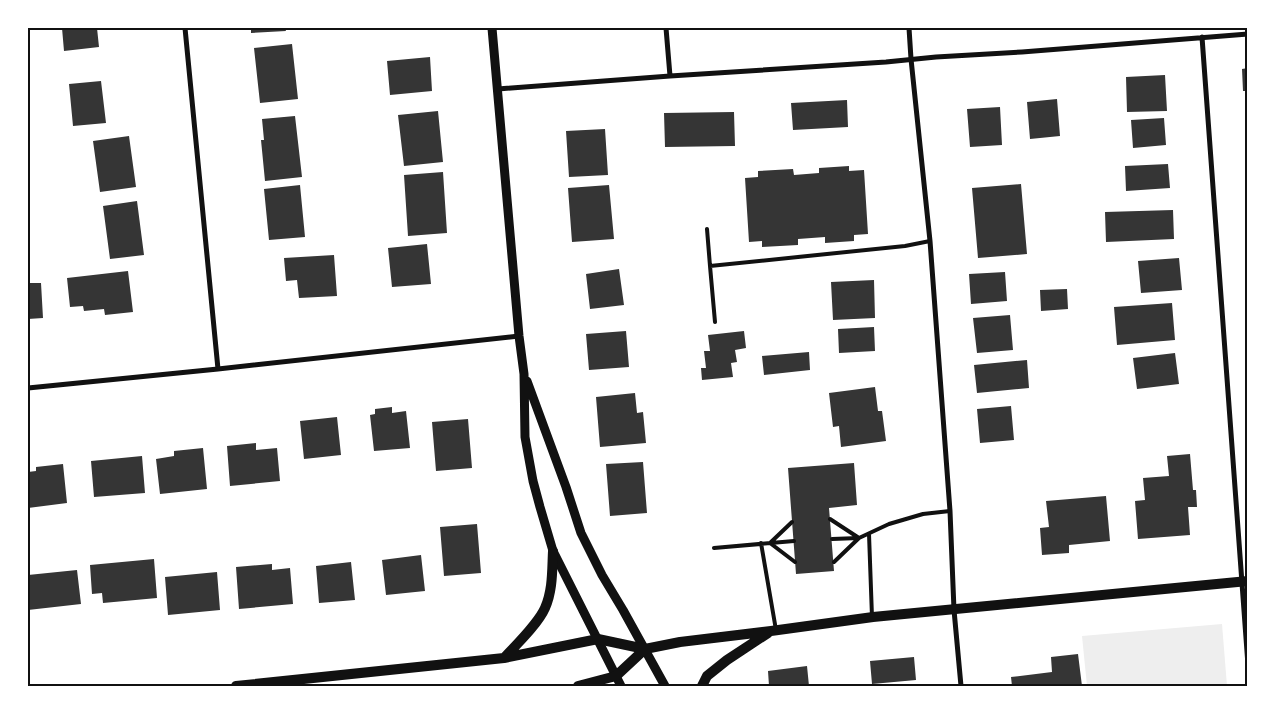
<svg xmlns="http://www.w3.org/2000/svg" width="1275" height="714" font-family="'Space Grotesk',sans-serif">
<style>
.green{fill:#eee}
.building{fill:#353535}
.lines{fill:none;stroke-linecap:round;stroke-linejoin:round}
.service{stroke:#111;stroke-width:4}
.minor{stroke:#111;stroke-width:5}
.tertiary{stroke:#111;stroke-width:9}
.secondary{stroke:#111;stroke-width:10}
.neatline{fill:none;stroke:#111;stroke-width:2}
</style>
<rect width="100%" height="100%" fill="#fff"/>
<path class="green" d="M 1222,624 L 1227,686 L 1087,686 L 1082,636 Z"/>
<path class="building" d="M 62,28 L 97,28 L 99,47 L 64,51 Z
M 251,28 L 285,28 L 286,31 L 251,33 Z
M 292,44 L 298,99 L 260,103 L 254,48 Z
M 430,57 L 432,91 L 390,95 L 387,61 Z
M 1248,68 L 1248,91 L 1243,91 L 1242,69 Z
M 1165,75 L 1167,111 L 1127,112 L 1126,77 Z
M 101,81 L 106,123 L 73,126 L 69,84 Z
M 1057,99 L 1060,136 L 1030,139 L 1027,102 Z
M 847,100 L 848,127 L 793,130 L 791,103 Z
M 1000,107 L 1002,145 L 970,147 L 967,109 Z
M 438,111 L 443,162 L 404,166 L 398,115 Z
M 734,112 L 735,146 L 665,147 L 664,113 Z
M 295,116 L 302,177 L 265,181 L 261,140 L 264,140 L 262,119 Z
M 1164,118 L 1166,145 L 1133,148 L 1131,120 Z
M 605,129 L 608,175 L 569,177 L 566,131 Z
M 129,136 L 136,187 L 100,192 L 93,141 Z
M 1168,164 L 1170,188 L 1126,191 L 1125,166 Z
M 849,166 L 849,171 L 864,170 L 868,234 L 854,235 L 854,241 L 825,243 L 825,237 L 798,239 L 798,245 L 762,247 L 762,241 L 749,242 L 745,178 L 758,177 L 758,171 L 793,169 L 794,175 L 819,173 L 819,168 Z
M 443,172 L 447,233 L 408,236 L 404,175 Z
M 1021,184 L 1027,254 L 978,258 L 972,188 Z
M 300,185 L 305,237 L 269,240 L 264,189 Z
M 609,185 L 614,239 L 572,242 L 568,188 Z
M 137,201 L 144,255 L 110,259 L 103,206 Z
M 1173,210 L 1174,239 L 1106,242 L 1105,212 Z
M 427,244 L 431,284 L 392,287 L 388,248 Z
M 334,255 L 337,296 L 299,298 L 297,280 L 286,281 L 284,258 Z
M 1179,258 L 1182,290 L 1141,293 L 1138,261 Z
M 619,269 L 624,305 L 590,309 L 586,274 Z
M 128,271 L 133,312 L 105,315 L 104,309 L 84,311 L 83,306 L 70,307 L 67,278 Z
M 1005,272 L 1007,301 L 971,304 L 969,274 Z
M 874,280 L 875,318 L 833,320 L 831,282 Z
M 28,283 L 41,283 L 43,318 L 28,319 Z
M 1067,289 L 1068,309 L 1041,311 L 1040,290 Z
M 1172,303 L 1175,340 L 1117,345 L 1114,307 Z
M 1010,315 L 1013,350 L 977,353 L 973,318 Z
M 874,327 L 875,351 L 839,353 L 838,329 Z
M 626,331 L 629,367 L 589,370 L 586,334 Z
M 744,331 L 746,348 L 735,350 L 737,362 L 731,363 L 733,377 L 702,380 L 701,368 L 706,368 L 704,351 L 710,351 L 708,335 Z
M 809,352 L 810,370 L 764,375 L 762,356 Z
M 1175,353 L 1179,384 L 1137,389 L 1133,358 Z
M 1027,360 L 1029,388 L 977,393 L 974,365 Z
M 875,387 L 878,411 L 882,411 L 886,441 L 841,447 L 839,426 L 833,427 L 829,393 Z
M 635,393 L 637,413 L 643,412 L 646,443 L 600,447 L 596,397 Z
M 1011,406 L 1014,440 L 980,443 L 977,409 Z
M 392,407 L 392,413 L 406,411 L 410,448 L 374,451 L 370,415 L 375,414 L 375,409 Z
M 337,417 L 341,455 L 304,459 L 300,421 Z
M 468,419 L 472,468 L 436,471 L 432,422 Z
M 256,443 L 256,450 L 277,448 L 280,481 L 230,486 L 227,446 Z
M 203,448 L 207,489 L 160,494 L 156,459 L 174,456 L 174,451 Z
M 1190,454 L 1193,490 L 1196,490 L 1197,507 L 1188,507 L 1190,535 L 1138,539 L 1135,501 L 1145,500 L 1143,478 L 1169,476 L 1167,456 Z
M 142,456 L 145,493 L 94,497 L 91,461 Z
M 643,462 L 647,513 L 610,516 L 606,464 Z
M 854,463 L 857,505 L 829,508 L 834,571 L 796,574 L 788,468 Z
M 63,464 L 67,503 L 28,508 L 28,472 L 36,471 L 36,467 Z
M 1106,496 L 1110,541 L 1069,545 L 1069,553 L 1042,555 L 1040,528 L 1049,527 L 1046,501 Z
M 477,524 L 481,573 L 444,576 L 440,527 Z
M 421,555 L 425,591 L 386,595 L 382,560 Z
M 154,559 L 157,598 L 103,603 L 102,593 L 92,594 L 90,565 Z
M 351,562 L 355,600 L 319,603 L 316,566 Z
M 272,564 L 272,570 L 290,568 L 293,604 L 239,609 L 236,567 Z
M 77,570 L 81,604 L 28,610 L 28,575 Z
M 217,572 L 220,610 L 168,615 L 165,577 Z
M 1078,654 L 1082,686 L 1012,686 L 1011,677 L 1052,672 L 1051,657 Z
M 914,657 L 916,680 L 872,684 L 870,661 Z
M 807,666 L 809,686 L 769,686 L 768,671 Z"/>
<g class="lines">
<path class="service" d="M 707,229 L 710,266
M 715,322 L 710,266 L 905,246 L 930,241
M 830,519 L 859,538 L 834,562
M 792,522 L 770,543 L 795,562
M 869,534 L 872,617
M 832,539 L 859,538 L 889,524 L 923,514 L 950,511
M 761,543 L 776,630
M 714,548 L 794,541"/>
<path class="minor" d="M 185,28 L 218,369
M 666,28 L 670,76
M 909,28 L 911,59 L 930,241 L 950,511 L 954,610 L 961,686
M 1202,37 L 1248,665
M 498,89 L 670,76 L 886,62 L 936,57 L 1022,52 L 1248,34
M 28,388 L 218,369 L 519,336"/>
<path class="tertiary" d="M 492,28 L 519,336 L 524,374 L 525,437 L 533,481 L 540,507 L 553,551 L 621,686
M 527,381 L 566,487 L 581,533 L 602,575 L 623,610 L 665,686"/>
<path class="secondary" d="M 504,658 C 516,645 538,624 545,608 C 553,590 552,570 553,551
M 236,686 L 504,658 L 598,639 L 645,649 L 680,642 L 771,631 L 873,617 L 1248,581
M 578,686 L 616,676 L 645,649
M 702,686 L 707,676 L 727,660 L 768,633"/>
</g>
<rect width="1275" height="714" fill="none" stroke="#ffffff" stroke-width="58"/>
<rect x="29" y="29" width="1217" height="656" class="neatline"/>
</svg>
